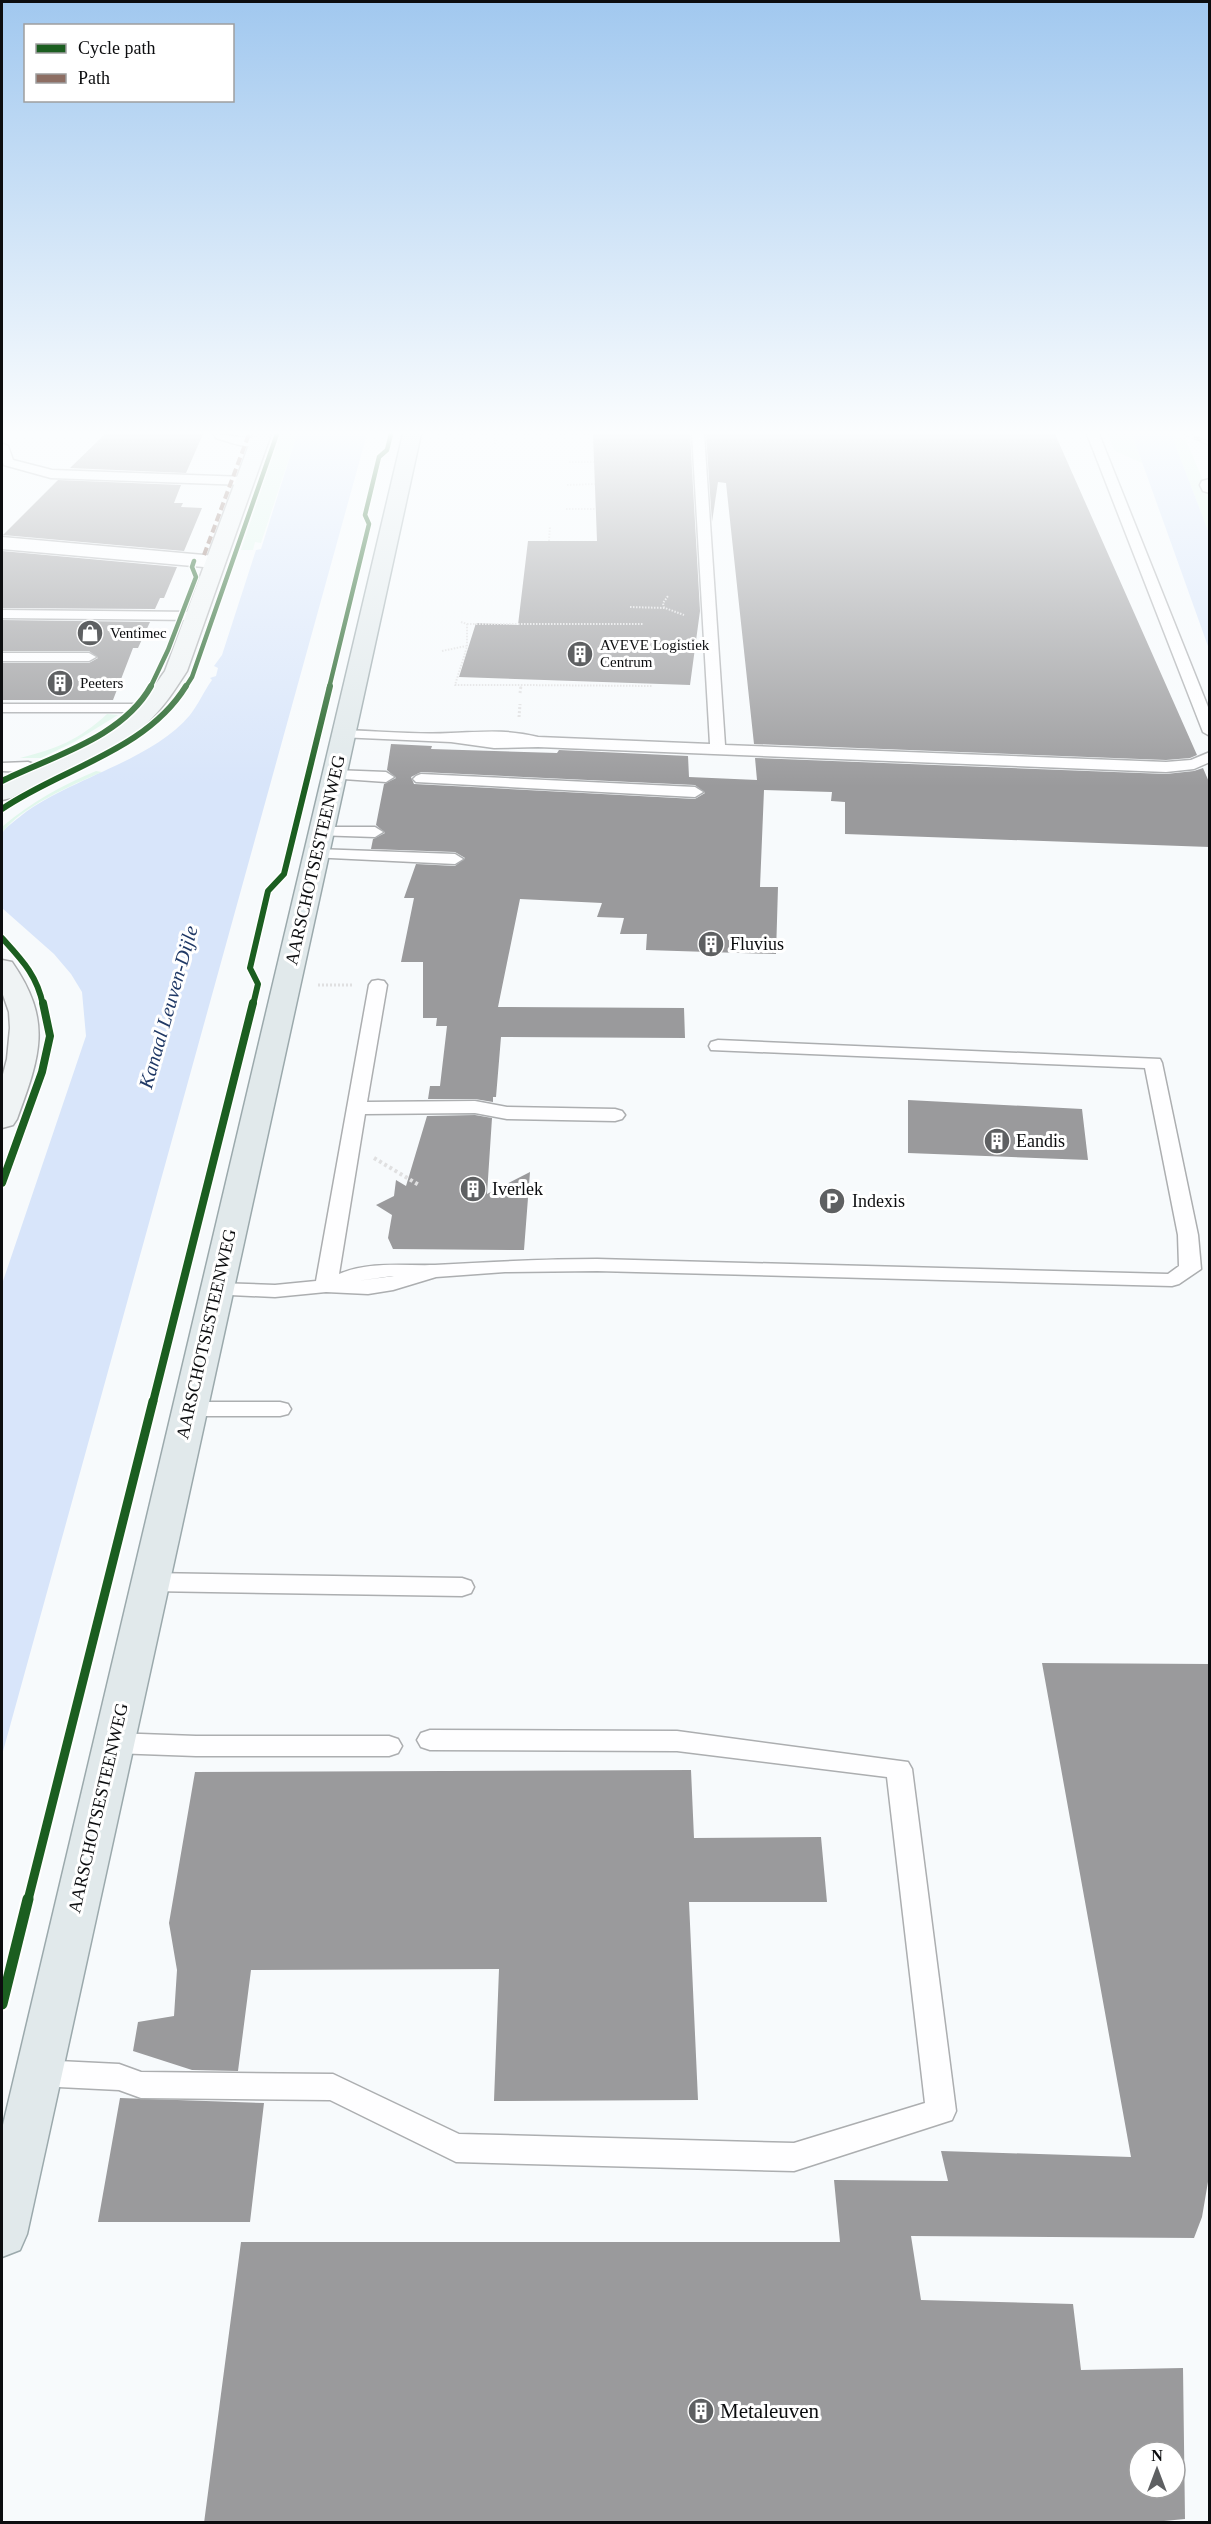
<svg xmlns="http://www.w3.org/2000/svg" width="1211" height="2524" font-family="Georgia,serif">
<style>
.green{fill:#e1f7ec}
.water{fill:#d8e5fa}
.building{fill:#9a9a9c;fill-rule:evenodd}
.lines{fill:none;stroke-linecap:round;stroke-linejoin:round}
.lane-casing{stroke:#acaeb0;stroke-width:3}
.street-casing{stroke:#acaeb0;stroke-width:3}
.secondary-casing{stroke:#acaeb0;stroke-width:3}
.primary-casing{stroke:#9ba9ac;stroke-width:3}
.path-far2{stroke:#e0e0e1;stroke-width:2;stroke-dasharray:1.5 1.5;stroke-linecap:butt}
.path-far1{stroke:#e0e0e1;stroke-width:3;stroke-dasharray:2 2;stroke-linecap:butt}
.path{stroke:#e0e0e1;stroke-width:4;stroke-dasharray:3 3;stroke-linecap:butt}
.lane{fill:#fefeff;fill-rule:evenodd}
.street{fill:#fefeff;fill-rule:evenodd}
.secondary{fill:#eff3f4;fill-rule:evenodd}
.primary{fill:#e1e9eb;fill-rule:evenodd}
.rail-casing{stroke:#c3c4c4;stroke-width:4.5}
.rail{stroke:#fff;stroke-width:3;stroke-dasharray:8;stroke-linecap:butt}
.quiet{stroke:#8d6e63;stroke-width:4;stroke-dasharray:8 4;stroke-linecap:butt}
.cycleway-far4-casing{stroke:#fff;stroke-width:7}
.cycleway-far3-casing{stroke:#fff;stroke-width:9}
.cycleway-far2-casing{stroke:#fff;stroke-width:11}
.cycleway-far1-casing{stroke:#fff;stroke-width:13}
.cycleway-casing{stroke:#fff;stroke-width:15}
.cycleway-far4{stroke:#1b5e20;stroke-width:4.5}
.cycleway-far3{stroke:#1b5e20;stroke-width:6}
.cycleway-far2{stroke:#1b5e20;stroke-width:8}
.cycleway-far1{stroke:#1b5e20;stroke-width:9}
.cycleway{stroke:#1b5e20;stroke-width:11}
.labels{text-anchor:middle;stroke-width:6;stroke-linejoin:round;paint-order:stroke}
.far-poi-label{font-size:15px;fill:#0c0d0f;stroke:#fff;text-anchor:start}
.street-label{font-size:18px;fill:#0c0d0f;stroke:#fff}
.poi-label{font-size:18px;fill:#0c0d0f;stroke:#fff;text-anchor:start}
.water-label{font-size:20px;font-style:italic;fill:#203966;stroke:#fff}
.near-poi-label{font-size:21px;fill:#0c0d0f;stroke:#fff;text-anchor:start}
</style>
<rect width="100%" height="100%" fill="#f7fafc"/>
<path class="green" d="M 280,434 L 297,434 L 261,543 L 255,542 L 253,550 L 241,550 Z
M 1107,434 L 1132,434 L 1142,463 L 1115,451 Z
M 1171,434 L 1186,440 L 1209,495 L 1209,533 Z
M 107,714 L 118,715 L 74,742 L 41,758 L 20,758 C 56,749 79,740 107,714 Z
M 96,771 L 102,772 C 72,785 21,807 2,833 L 3,826 C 32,802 62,785 96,771 Z"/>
<path class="water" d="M 297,434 L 367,434 L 2,1755 L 2,1284 L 86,1036 L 82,992 L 71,974 L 54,954 L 2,908 L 2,833 C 7,826 15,821 22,815 C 70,778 152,761 190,715 C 198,705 204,691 212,680 L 210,678 L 216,676 L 218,668 L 214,666 L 222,655 L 256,550 L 261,549 Z
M 1132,434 L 1171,434 L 1209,533 L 1209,649 Z"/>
<path class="building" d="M 105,434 L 203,434 L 186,473 L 70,468 Z
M 593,434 L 690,434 L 700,611 L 690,685 L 459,677 L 476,623 L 518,625 L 528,541 L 597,541 Z
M 706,434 L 1055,434 L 1197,755 L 1190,758 L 1166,760 L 754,744 L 726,483 L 718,482 L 712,522 Z
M 58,480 L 181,485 L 174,503 L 183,503 L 181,507 L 202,508 L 184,551 L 3,535 Z
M 2,551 L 177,567 L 164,598 L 160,598 L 155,609 L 2,608 Z
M 2,620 L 150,622 L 138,648 L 133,648 L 113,700 L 2,700 L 2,663 L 89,663 L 98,658 L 89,651 L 2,651 Z
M 391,744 L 432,746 L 431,749 L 557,753 L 559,750 L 688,756 L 689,777 L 757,780 L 755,758 L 1166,774 L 1194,771 L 1203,768 L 1209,782 L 1209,847 L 845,834 L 845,802 L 831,801 L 832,792 L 764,790 L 760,887 L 778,887 L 776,954 L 646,950 L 647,934 L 620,934 L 624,918 L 597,917 L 602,903 L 520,899 L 498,1007 L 684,1008 L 685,1038 L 501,1037 L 496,1097 L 493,1097 L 493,1102 L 475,1099 L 428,1099 L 430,1086 L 440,1086 L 447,1026 L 436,1026 L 437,1018 L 423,1018 L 423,962 L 401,962 L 414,898 L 404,898 L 416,864 L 455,866 L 465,858 L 455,852 L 371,849 L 373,839 L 385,833 L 376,825 L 384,784 L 396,778 L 387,770 ZM 421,772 L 695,785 L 705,793 L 695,799 L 414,784 L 411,777 Z
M 908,1100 L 1082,1109 L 1088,1160 L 908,1153 Z
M 475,1115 L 492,1118 L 487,1194 L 530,1172 L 524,1250 L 393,1249 L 388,1238 L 392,1215 L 376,1205 L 394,1196 L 396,1180 L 406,1186 L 427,1116 Z
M 1042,1663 L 1209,1664 L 1209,2176 L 1202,2217 L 1194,2238 L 911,2236 L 921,2300 L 1073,2304 L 1081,2370 L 1183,2368 L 1185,2519 L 1143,2523 L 204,2523 L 241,2242 L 840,2242 L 834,2180 L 948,2181 L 941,2151 L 1131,2157 ZM 1139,2452 L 1175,2452 L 1175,2488 L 1139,2488 Z
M 691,1770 L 694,1838 L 821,1837 L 827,1902 L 689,1902 L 698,2100 L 494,2101 L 499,1969 L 251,1970 L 238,2071 L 192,2070 L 133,2051 L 138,2022 L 174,2016 L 177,1970 L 169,1923 L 195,1772 Z
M 120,2098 L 264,2103 L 250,2222 L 98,2222 Z"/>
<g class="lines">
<defs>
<path id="lane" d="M 214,434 L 259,439 L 265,442 C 252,452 230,442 216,438 Z
M 692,434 L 704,434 L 725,745 L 1166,762 L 1191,760 L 1210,752 L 1210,762 L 1194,769 L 1166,772 L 538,747 L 494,748 L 451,742 L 339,737 L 337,734 L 339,731 L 344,730 C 379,731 415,735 451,733 C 483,732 506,729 538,737 L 710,744 Z
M 1087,434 L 1099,434 L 1210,712 L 1210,736 L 1203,732 Z
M 2,443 L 8,446 L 13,460 L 52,470 L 245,477 L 251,481 L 245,485 L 51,478 L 4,465 L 2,460 Z
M 2,610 L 196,612 L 203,616 L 196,620 L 2,618 Z
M 2,653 L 89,653 L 96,657 L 89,661 L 2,661 Z
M 2,704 L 149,704 L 156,708 L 149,712 L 2,712 Z
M 28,762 L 46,768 L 49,771 L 41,776 L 27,772 L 2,771 L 2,763 Z
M 334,770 L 386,772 L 394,777 L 386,782 L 329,778 L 326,775 Z
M 421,774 L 695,787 L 703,792 L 695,797 L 416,782 L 413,779 L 416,776 Z
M 321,827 L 375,827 L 383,832 L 375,837 L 315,835 L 313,832 Z
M 316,849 L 455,854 L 463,859 L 455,864 L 310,857 L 308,854 L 310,851 Z
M 378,980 L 384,981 L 387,985 L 367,1102 L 475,1101 L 507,1107 L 615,1109 L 622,1111 L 625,1115 L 622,1119 L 615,1121 L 507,1119 L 475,1113 L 365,1114 L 339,1274 C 370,1261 403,1266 435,1265 C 489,1262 543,1259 597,1259 L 1168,1274 L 1179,1266 L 1178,1235 L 1145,1068 L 711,1050 L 709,1046 L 711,1042 L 718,1040 L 1160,1059 L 1162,1063 L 1198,1235 L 1201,1269 L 1179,1284 L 1172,1286 L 597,1271 L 505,1272 L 436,1277 L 393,1290 L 368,1294 L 326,1292 L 275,1297 L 209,1294 L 206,1289 L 209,1284 L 217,1283 L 275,1285 L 316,1281 L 369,985 L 372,981 ZM 394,1276 L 357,1281 L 392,1276 Z
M 189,1402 L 280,1402 L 288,1404 L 291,1409 L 288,1414 L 280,1416 L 189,1416 L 181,1414 L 178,1409 L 181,1404 Z
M 150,1573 L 462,1578 L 471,1581 L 474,1587 L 471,1593 L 462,1596 L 150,1591 L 141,1588 L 138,1582 L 141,1576 Z
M 430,1730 L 677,1731 L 908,1762 L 912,1769 L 956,2111 L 952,2120 L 794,2171 L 456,2162 L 330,2100 L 141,2098 L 119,2090 L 38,2086 L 27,2082 L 23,2073 L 27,2064 L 38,2060 L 119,2064 L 141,2072 L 333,2074 L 459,2134 L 794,2143 L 925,2103 L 887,1777 L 677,1751 L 430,1750 L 421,1747 L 417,1740 L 421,1733 Z
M 113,1733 L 196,1736 L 389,1736 L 398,1739 L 402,1746 L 398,1753 L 389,1756 L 196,1756 L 113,1753 L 104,1750 L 100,1743 L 104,1736 Z"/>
<path id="street" d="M 1210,479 L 1210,493 L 1203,491 L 1200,485 L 1202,481 Z
M 2,537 L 215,556 L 222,558 L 225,562 L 222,566 L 215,568 L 2,549 Z"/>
<path id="secondary" d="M 253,434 L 271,434 L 187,671 C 176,688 166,704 151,719 C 113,756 56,772 11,798 L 2,800 L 2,783 C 65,747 122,735 165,671 Z
M 2,960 L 12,962 C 53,1021 40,1056 17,1119 L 13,1125 L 2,1128 L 2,1078 L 7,1059 L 10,1028 L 9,1012 L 2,992 Z"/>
<path id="primary" d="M 403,434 L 421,434 L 27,2234 L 20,2250 L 2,2257 L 2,2129 Z"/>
</defs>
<use href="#lane" class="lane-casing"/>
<use href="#street" class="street-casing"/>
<use href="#secondary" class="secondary-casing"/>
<use href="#primary" class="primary-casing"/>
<path class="path-far2" d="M 437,435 L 593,435
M 495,444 L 496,435
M 569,462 L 594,462
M 567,485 L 595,484
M 566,509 L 596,509
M 549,541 L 550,526
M 630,607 L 665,608 L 684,615
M 664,608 L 663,603 L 668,596
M 461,622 L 467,624 L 467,647 L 455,685 L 521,685
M 467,624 L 643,624
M 442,651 L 466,646
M 521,688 L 521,685 L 652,686"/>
<path class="path-far1" d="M 520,693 L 521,686
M 519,717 L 520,704
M 318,985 L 352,985"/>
<path class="path" d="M 374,1158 L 419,1185"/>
<use href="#lane" class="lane"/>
<use href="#street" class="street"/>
<use href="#secondary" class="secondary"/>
<use href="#primary" class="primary"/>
<defs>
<path id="rail" d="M 1187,434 L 1210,444"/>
</defs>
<use href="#rail" class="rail-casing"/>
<use href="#rail" class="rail"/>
<path class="quiet" d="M 204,555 L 249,434"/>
<defs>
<path id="cycleway-far4" d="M 150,688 L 168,650 L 196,577 L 192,567 L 194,561
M 185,688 L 192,677 L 277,434
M 329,688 L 369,524 L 365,515 L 379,457 L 387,450 L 391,434"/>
<path id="cycleway-far3" d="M 2,781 C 52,756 122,738 151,686
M 2,809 C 62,768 146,751 186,686
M 2,938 C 22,960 37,975 43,1005
M 253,1005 L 258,984 L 250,968 L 268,891 L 284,874 L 330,686"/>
<path id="cycleway-far2" d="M 2,1183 L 42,1072 L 50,1036 L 43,1003
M 153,1402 L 253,1003"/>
<path id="cycleway-far1" d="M 28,1900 L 153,1401"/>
<path id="cycleway" d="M 2,2004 L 28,1899"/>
</defs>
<use href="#cycleway-far4" class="cycleway-far4-casing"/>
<use href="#cycleway-far3" class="cycleway-far3-casing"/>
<use href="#cycleway-far2" class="cycleway-far2-casing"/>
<use href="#cycleway-far1" class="cycleway-far1-casing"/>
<use href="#cycleway" class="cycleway-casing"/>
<use href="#cycleway-far4" class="cycleway-far4"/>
<use href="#cycleway-far3" class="cycleway-far3"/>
<use href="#cycleway-far2" class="cycleway-far2"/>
<use href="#cycleway-far1" class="cycleway-far1"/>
<use href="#cycleway" class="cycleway"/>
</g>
<linearGradient id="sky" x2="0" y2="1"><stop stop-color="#a1c8ef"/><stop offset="0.55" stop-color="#fbfdfe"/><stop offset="1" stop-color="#fbfdfe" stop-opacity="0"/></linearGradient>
<rect width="1211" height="787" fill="url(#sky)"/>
<defs>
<symbol id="shop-disc" viewBox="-11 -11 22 22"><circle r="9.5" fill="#5e6062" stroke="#fff"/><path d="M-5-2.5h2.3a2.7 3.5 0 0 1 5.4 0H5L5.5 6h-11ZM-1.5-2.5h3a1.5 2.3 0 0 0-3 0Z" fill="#fff"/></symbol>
<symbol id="building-disc" viewBox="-11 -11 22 22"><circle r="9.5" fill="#5e6062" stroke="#fff"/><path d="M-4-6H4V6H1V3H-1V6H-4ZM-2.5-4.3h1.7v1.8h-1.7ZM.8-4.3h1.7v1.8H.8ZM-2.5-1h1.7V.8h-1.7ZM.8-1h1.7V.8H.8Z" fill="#fff"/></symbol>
<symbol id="parking-disc" viewBox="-11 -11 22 22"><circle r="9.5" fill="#5e6062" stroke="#fff"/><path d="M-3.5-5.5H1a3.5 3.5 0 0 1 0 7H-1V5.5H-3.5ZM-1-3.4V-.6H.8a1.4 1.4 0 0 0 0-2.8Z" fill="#fff"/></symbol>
</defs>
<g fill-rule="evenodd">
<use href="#shop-disc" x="75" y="618" width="30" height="30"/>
<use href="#building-disc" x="565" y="639" width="30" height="30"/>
<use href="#building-disc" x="45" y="668" width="30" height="30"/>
<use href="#building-disc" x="696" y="929" width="30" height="30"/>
<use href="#building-disc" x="982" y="1126" width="30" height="30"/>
<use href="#building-disc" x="458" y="1174" width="30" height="30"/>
<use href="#parking-disc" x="817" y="1186" width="30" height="30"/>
<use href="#building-disc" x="686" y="2396" width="30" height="30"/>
</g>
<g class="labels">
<g class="far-poi-label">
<text x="110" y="638">Ventimec</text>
<text x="600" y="650">AVEVE Logistiek<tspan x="600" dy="17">Centrum</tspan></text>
<text x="80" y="688">Peeters</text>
</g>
<g class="street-label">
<text transform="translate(315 860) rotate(-77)" y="6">AARSCHOTSESTEENWEG</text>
<text transform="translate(206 1334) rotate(-77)" y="6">AARSCHOTSESTEENWEG</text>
<text transform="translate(98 1808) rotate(-77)" y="6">AARSCHOTSESTEENWEG</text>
</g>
<g class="poi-label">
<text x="730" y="950">Fluvius</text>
<text x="1016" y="1147">Eandis</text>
<text x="492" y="1195">Iverlek</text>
<text x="852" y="1207">Indexis</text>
</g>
<g class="water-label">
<text transform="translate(168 1007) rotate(-74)" y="7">Kanaal Leuven-Dijle</text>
</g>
<g class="near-poi-label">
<text x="720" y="2418">Metaleuven</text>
</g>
</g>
<rect width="1211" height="2524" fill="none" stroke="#0c0d0f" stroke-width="6"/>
<rect x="24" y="24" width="210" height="78" fill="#ffffff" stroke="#9e9e9f" stroke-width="1.5"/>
<rect x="36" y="44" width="30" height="9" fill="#1b5e20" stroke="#9e9e9f" stroke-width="1.5"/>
<text x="78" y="54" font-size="18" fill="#0c0d0f">Cycle path</text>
<rect x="36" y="74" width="30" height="9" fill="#8d6e63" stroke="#9e9e9f" stroke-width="1.5"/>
<text x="78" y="84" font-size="18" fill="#0c0d0f">Path</text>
<g transform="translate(1157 2470)"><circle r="28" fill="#ffffff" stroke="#9e9e9f" stroke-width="1.5"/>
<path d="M0-4.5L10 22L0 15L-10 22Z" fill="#5e6062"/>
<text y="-9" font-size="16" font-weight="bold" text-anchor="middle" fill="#0c0d0f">N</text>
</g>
</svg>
